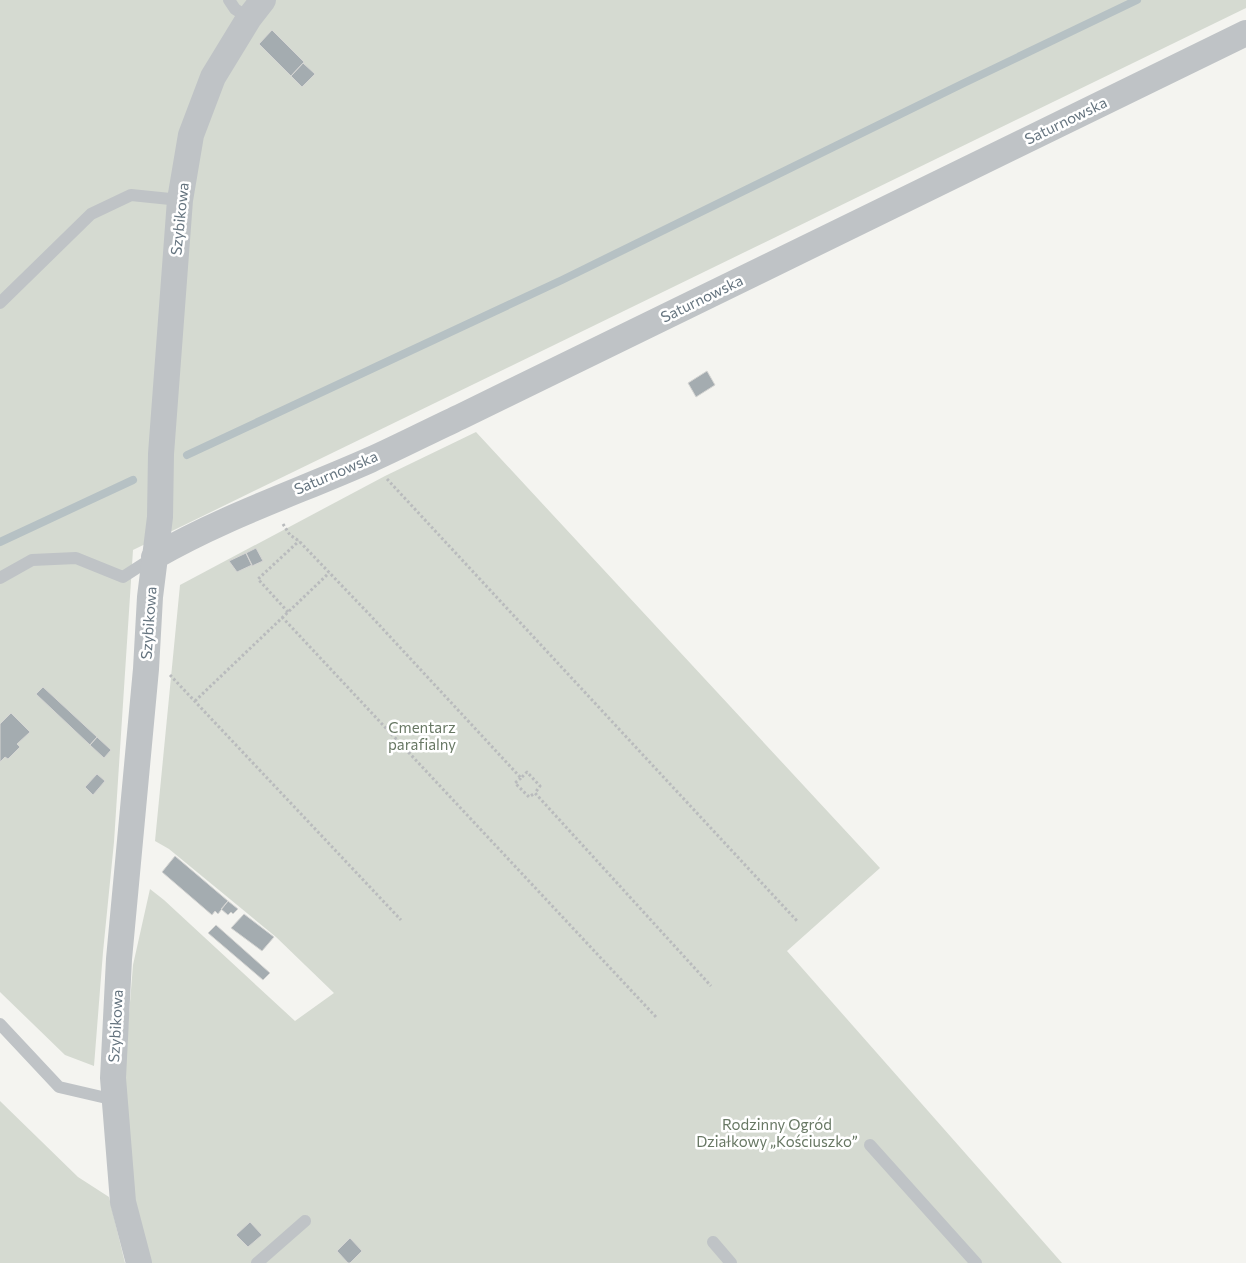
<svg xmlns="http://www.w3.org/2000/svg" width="1246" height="1263" font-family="Commissioner,sans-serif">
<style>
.green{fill:#d5dad1}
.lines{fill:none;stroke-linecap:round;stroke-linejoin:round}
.stream{stroke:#b6c1c4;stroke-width:8}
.building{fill:#a4acb0;stroke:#d5d5d3}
.path{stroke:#b9bbbd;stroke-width:3;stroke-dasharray:2.5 2.5;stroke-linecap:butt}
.lane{stroke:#bfc3c6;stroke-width:12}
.street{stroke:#bfc3c6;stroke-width:26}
.labels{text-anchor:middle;stroke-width:5;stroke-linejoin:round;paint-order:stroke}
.street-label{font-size:15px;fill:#65747f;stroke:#fff}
.park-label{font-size:15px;fill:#677763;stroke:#fff}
</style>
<rect width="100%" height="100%" fill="#f4f4f0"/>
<path class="green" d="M 0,0 L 1246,0 L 1246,8 L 133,550 L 114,842 L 103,952 L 94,1066 L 65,1055 L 0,992 Z
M 476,432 L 880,868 L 787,951 L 1062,1263 L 149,1263 L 132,1199 L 124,1078 L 133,965 L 150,889 L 164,900 L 295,1021 L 334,993 L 276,937 L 169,849 L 155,841 L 180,585 L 385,476 Z
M 0,1101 L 78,1177 L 109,1197 L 125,1263 L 0,1263 Z"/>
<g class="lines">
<path class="stream" d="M 187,455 L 562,280 L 964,83 L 1137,0
M 0,542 L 133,480"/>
</g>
<path class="building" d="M 272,30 L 304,62 L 291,76 L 259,44 Z
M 303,63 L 315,74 L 302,87 L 291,76 Z
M 707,371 L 715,385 L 696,397 L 688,383 Z
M 256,548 L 263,561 L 252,566 L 246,553 Z
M 246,553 L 252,565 L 237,572 L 229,561 Z
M 43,687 L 97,737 L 90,745 L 36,694 Z
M 11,713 L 30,732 L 17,744 L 20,747 L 8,759 L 5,757 L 0,762 L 0,724 Z
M 97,737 L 111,750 L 104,758 L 90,745 Z
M 97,774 L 105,781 L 93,795 L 85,787 Z
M 175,856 L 228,901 L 218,914 L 215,911 L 212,915 L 162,872 Z
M 228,901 L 238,909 L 233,914 L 231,912 L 228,915 L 221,909 Z
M 244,914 L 274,937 L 262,951 L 231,928 Z
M 216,925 L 270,973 L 263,980 L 208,933 Z
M 250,1222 L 262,1235 L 248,1247 L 236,1235 Z
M 350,1238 L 362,1251 L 350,1263 L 348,1263 L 337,1251 Z"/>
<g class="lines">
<path class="path" d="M 387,479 L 798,922
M 283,524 L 290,535 L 299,541 L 369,614 L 521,778 L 527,772 L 540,786 L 535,793 L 711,986
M 288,612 L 258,579 L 299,541
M 282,617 L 656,1017
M 170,675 L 401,920
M 195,701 L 329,573
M 521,778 L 515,783 L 529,797 L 535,793"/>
<path class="lane" d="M 229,0 L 235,9 L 249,18
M 0,303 L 91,214 L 131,195 L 180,200
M 0,578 L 32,560 L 76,558 L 123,577 L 154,557
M 0,1024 L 59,1087 L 115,1100
M 870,1145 L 976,1263
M 713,1242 L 731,1263
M 257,1263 L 305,1221"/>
<path class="street" d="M 154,557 C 223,517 298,492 370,460 C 401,446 430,431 460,417 L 1246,33
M 139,1263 L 123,1202 L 113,1078 L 119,959 L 146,669 L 150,597 L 160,517 L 161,454 L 180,200 L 191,135 L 213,77 L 249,18 L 263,0"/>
</g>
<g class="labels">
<g class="street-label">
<text transform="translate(1066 121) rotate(-26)" y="5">Saturnowska</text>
<text transform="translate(180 219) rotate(-84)" y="5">Szybikowa</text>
<text transform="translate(702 299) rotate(-26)" y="5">Saturnowska</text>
<text transform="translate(336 473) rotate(-23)" y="5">Saturnowska</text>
<text transform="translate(149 623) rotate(-86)" y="5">Szybikowa</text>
<text transform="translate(116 1026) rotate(-87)" y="5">Szybikowa</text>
</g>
<g class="park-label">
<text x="422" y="733">Cmentarz<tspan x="422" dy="17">parafialny</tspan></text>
<text x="777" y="1130">Rodzinny Ogród<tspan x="777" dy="17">Działkowy „Kościuszko”</tspan></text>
</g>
</g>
</svg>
